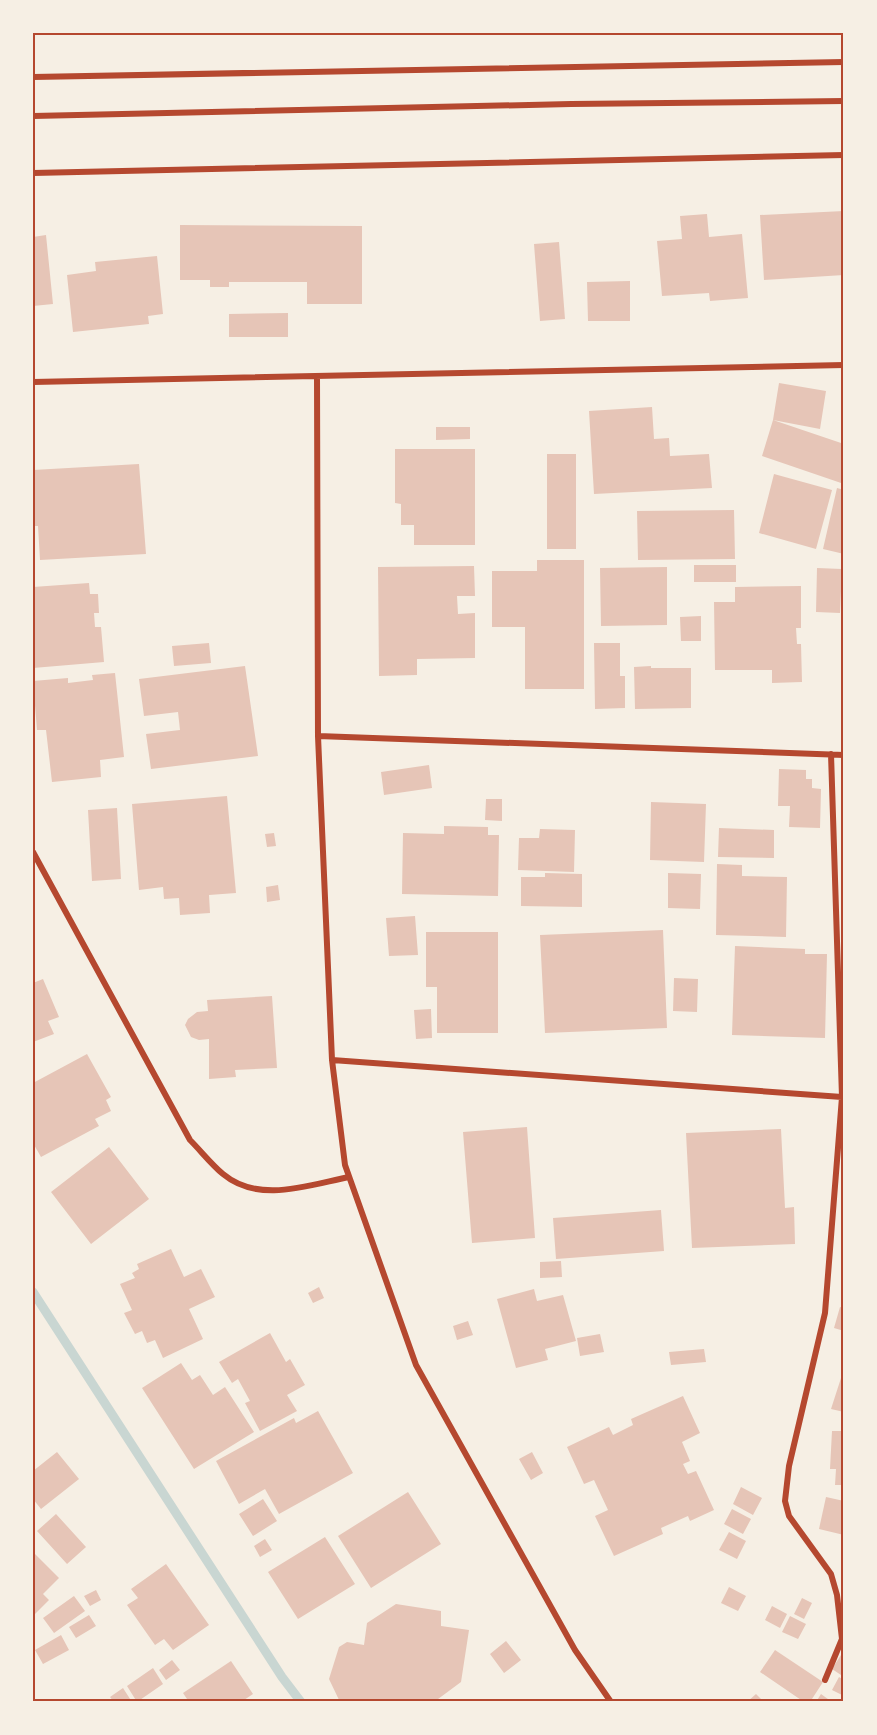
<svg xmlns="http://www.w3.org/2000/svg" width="877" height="1735" font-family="'PT Sans Narrow',sans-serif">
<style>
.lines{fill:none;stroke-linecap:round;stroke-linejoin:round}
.stream{stroke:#c9d6d2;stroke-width:9}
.building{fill:#e6c5b7}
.minor{stroke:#b5482f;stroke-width:6}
.neatline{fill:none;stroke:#b5482f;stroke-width:2}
</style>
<rect width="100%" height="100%" fill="#f6efe4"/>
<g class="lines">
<path class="stream" d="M 33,1292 L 282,1677 L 301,1702"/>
</g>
<path class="building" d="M 844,211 L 844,275 L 764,280 L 760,215 Z
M 707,214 L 709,237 L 742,234 L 748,298 L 710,301 L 709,293 L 662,296 L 657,241 L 682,239 L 680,216 Z
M 180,225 L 362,226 L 362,304 L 307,304 L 307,282 L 229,282 L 229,287 L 210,287 L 210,280 L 180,280 Z
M 46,235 L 53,304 L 33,306 L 33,237 Z
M 559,242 L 565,319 L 540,321 L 534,244 Z
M 157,256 L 163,314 L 148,316 L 149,324 L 73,332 L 67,275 L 96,271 L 95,262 Z
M 630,281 L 630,321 L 588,321 L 587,282 Z
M 288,313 L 288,337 L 229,337 L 229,314 Z
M 779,383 L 826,391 L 820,429 L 773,420 L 844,444 L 844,484 L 762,456 L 773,420 Z
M 652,407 L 654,439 L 669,438 L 670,456 L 709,454 L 712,488 L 594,494 L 589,411 Z
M 436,427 L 470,427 L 470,439 L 436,440 Z
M 395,449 L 475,449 L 475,545 L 414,545 L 414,525 L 401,525 L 401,504 L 395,503 Z
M 547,454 L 576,454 L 576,549 L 547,549 Z
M 139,464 L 146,554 L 40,560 L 38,526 L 33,526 L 33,470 Z
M 774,474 L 832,490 L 816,549 L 759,533 Z
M 837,488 L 844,490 L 844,554 L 823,549 Z
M 734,510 L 735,559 L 638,560 L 637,511 Z
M 537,560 L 584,560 L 584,689 L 525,689 L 525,627 L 492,627 L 492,571 L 537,571 Z
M 694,565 L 736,565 L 736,582 L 694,582 Z
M 474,566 L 475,596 L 457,596 L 458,614 L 475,613 L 475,658 L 417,659 L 417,675 L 379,676 L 378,567 Z
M 667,567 L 667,625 L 601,626 L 600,568 Z
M 817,568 L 842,569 L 840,613 L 816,612 Z
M 89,583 L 90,594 L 98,594 L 99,613 L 94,613 L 95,627 L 101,627 L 104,662 L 33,668 L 33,587 Z
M 801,586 L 801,628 L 796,628 L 797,644 L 801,644 L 802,682 L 772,683 L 772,670 L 715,670 L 714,602 L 735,602 L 735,587 Z
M 701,616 L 701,641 L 681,641 L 680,617 Z
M 209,643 L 211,663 L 174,666 L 172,646 Z
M 594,643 L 620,643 L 620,676 L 625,676 L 625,708 L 595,709 Z
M 245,666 L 258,756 L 151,769 L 146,734 L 180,730 L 178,712 L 144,716 L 139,679 Z
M 651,666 L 651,668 L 691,668 L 691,708 L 635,709 L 634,667 Z
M 115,673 L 124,757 L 100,760 L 101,777 L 52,782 L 46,730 L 37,730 L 33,681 L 68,678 L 68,683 L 93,680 L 92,675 Z
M 429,765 L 432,788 L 384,795 L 381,772 Z
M 779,769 L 806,770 L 806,779 L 812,779 L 812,788 L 821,789 L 820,828 L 789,827 L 790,806 L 778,806 Z
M 227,796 L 236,893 L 209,895 L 210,913 L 180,915 L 179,898 L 164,899 L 163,887 L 139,890 L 132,804 Z
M 486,799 L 502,799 L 502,821 L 485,820 Z
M 651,802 L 706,804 L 704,862 L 650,860 Z
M 117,808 L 121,879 L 92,881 L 88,810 Z
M 444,826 L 488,827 L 488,835 L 499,835 L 498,896 L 402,894 L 403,833 L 444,834 Z
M 719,828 L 774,830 L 774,858 L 718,857 Z
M 540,829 L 575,830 L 574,872 L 518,870 L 519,838 L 539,838 Z
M 274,833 L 276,846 L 267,847 L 265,834 Z
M 717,864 L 742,865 L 742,876 L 787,877 L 786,937 L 716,935 Z
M 545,873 L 582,874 L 582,907 L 521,906 L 521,877 L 545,877 Z
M 668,873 L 701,874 L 700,909 L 668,908 Z
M 278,885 L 280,900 L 267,902 L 266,887 Z
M 415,916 L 418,955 L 389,956 L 386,918 Z
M 663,930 L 667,1028 L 545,1033 L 540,935 Z
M 426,932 L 498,932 L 498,1033 L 437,1033 L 437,987 L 426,987 Z
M 735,946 L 805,949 L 805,954 L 827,954 L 825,1038 L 732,1035 Z
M 674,978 L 698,979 L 697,1012 L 673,1011 Z
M 43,979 L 59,1017 L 48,1021 L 54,1034 L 33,1042 L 33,983 Z
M 272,996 L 277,1068 L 235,1070 L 236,1077 L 209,1079 L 209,1039 L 199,1040 L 191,1037 L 185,1025 L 188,1019 L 197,1012 L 208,1011 L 207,1000 Z
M 431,1009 L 432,1038 L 416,1039 L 414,1010 Z
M 87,1054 L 111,1097 L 106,1100 L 111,1111 L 95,1119 L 99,1126 L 41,1157 L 33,1143 L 33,1083 Z
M 527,1127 L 535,1238 L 472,1243 L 463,1132 Z
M 781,1129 L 785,1208 L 794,1207 L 795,1244 L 692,1248 L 686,1133 Z
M 109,1147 L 149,1199 L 91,1244 L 51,1192 Z
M 661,1210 L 664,1251 L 556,1259 L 553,1218 Z
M 171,1249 L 184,1277 L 201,1269 L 215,1297 L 189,1309 L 203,1339 L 163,1358 L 155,1340 L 147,1343 L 142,1331 L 135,1334 L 124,1313 L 132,1310 L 120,1284 L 135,1278 L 132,1273 L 139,1269 L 137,1264 Z
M 561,1261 L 562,1277 L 540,1278 L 540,1262 Z
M 319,1287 L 324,1298 L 313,1303 L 308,1293 Z
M 534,1289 L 537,1301 L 563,1295 L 576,1341 L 545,1349 L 548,1360 L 516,1368 L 497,1299 Z
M 840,1307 L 844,1308 L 844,1331 L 834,1328 Z
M 468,1321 L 473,1335 L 457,1340 L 453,1326 Z
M 270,1333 L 286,1362 L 290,1359 L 305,1385 L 287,1395 L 297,1411 L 260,1431 L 245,1403 L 250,1401 L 238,1379 L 232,1383 L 219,1362 Z
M 600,1334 L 604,1352 L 580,1356 L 577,1338 Z
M 704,1349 L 706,1362 L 671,1365 L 669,1352 Z
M 181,1363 L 192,1380 L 200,1375 L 213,1395 L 225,1387 L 254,1432 L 194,1469 L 142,1388 Z
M 841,1378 L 844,1379 L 844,1412 L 831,1409 Z
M 683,1396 L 700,1433 L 682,1442 L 690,1461 L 683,1464 L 688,1474 L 696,1471 L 714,1510 L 690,1521 L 688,1516 L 661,1528 L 663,1534 L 614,1556 L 595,1516 L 608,1510 L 594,1480 L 584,1484 L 567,1447 L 609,1427 L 613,1435 L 633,1425 L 631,1419 Z
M 318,1411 L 353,1473 L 279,1514 L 265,1489 L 239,1504 L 216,1461 L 294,1418 L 296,1423 Z
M 832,1431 L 844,1431 L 844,1485 L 835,1485 L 836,1469 L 830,1469 Z
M 57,1452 L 79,1479 L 41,1509 L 33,1499 L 33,1471 Z
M 532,1452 L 543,1473 L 531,1480 L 519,1459 Z
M 741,1487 L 762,1498 L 753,1515 L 733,1504 Z
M 408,1492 L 441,1544 L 371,1588 L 338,1536 Z
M 826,1497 L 844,1501 L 844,1535 L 819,1529 Z
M 263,1499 L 277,1521 L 253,1536 L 239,1514 Z
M 732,1509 L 751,1519 L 743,1534 L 724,1524 Z
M 56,1514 L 86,1547 L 67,1564 L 37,1531 Z
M 729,1532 L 746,1541 L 737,1559 L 719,1550 Z
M 325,1537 L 355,1584 L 298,1619 L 268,1572 Z
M 265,1539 L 272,1550 L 260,1557 L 254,1546 Z
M 33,1552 L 59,1578 L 43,1594 L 49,1600 L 33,1616 Z
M 166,1564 L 209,1625 L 173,1650 L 164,1639 L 155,1645 L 127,1605 L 138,1598 L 131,1589 Z
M 729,1587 L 746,1596 L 738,1611 L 721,1603 Z
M 96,1590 L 101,1600 L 90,1606 L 84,1596 Z
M 74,1596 L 85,1611 L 54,1633 L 43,1618 Z
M 802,1598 L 812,1603 L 804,1619 L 794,1614 Z
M 396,1604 L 441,1611 L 441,1626 L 469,1630 L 461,1682 L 434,1702 L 340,1702 L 329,1679 L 339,1647 L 347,1642 L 364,1645 L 367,1623 Z
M 772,1606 L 787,1614 L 780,1628 L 765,1620 Z
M 89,1615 L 96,1626 L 76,1638 L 69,1627 Z
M 790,1616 L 806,1624 L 798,1639 L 782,1632 Z
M 61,1635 L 69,1650 L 43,1664 L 35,1650 Z
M 506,1641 L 521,1660 L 504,1673 L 490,1654 Z
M 775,1650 L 823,1682 L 810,1702 L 804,1702 L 760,1672 Z
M 841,1655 L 844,1657 L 844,1677 L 832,1669 Z
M 172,1660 L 180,1670 L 166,1680 L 159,1670 Z
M 231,1661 L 253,1694 L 241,1702 L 189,1702 L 183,1693 Z
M 153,1668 L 163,1684 L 137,1702 L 127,1686 Z
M 839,1677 L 844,1680 L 844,1696 L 832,1690 Z
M 123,1688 L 132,1702 L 114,1702 L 110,1697 Z
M 756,1694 L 764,1702 L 747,1702 Z
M 821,1694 L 832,1702 L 816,1702 Z"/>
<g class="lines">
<path class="minor" d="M 33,77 L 844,62
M 33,116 L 571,104 L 844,101
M 33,173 L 844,155
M 317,377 L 318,736 L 332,1060 L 345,1165 L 416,1365 L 575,1650 L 611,1702
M 33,382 L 844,365
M 318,736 L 844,755
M 33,852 L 190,1140 C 201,1151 211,1164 223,1174 C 259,1204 309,1185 349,1177
M 332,1060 L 842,1097
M 825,1680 L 842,1639 L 837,1595 L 831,1574 L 789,1516 L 785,1501 L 789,1466 L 825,1313 L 842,1097 L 831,754"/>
</g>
<rect width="877" height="1735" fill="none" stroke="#f6efe4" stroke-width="69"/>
<rect x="34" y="34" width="808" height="1666" class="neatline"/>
</svg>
